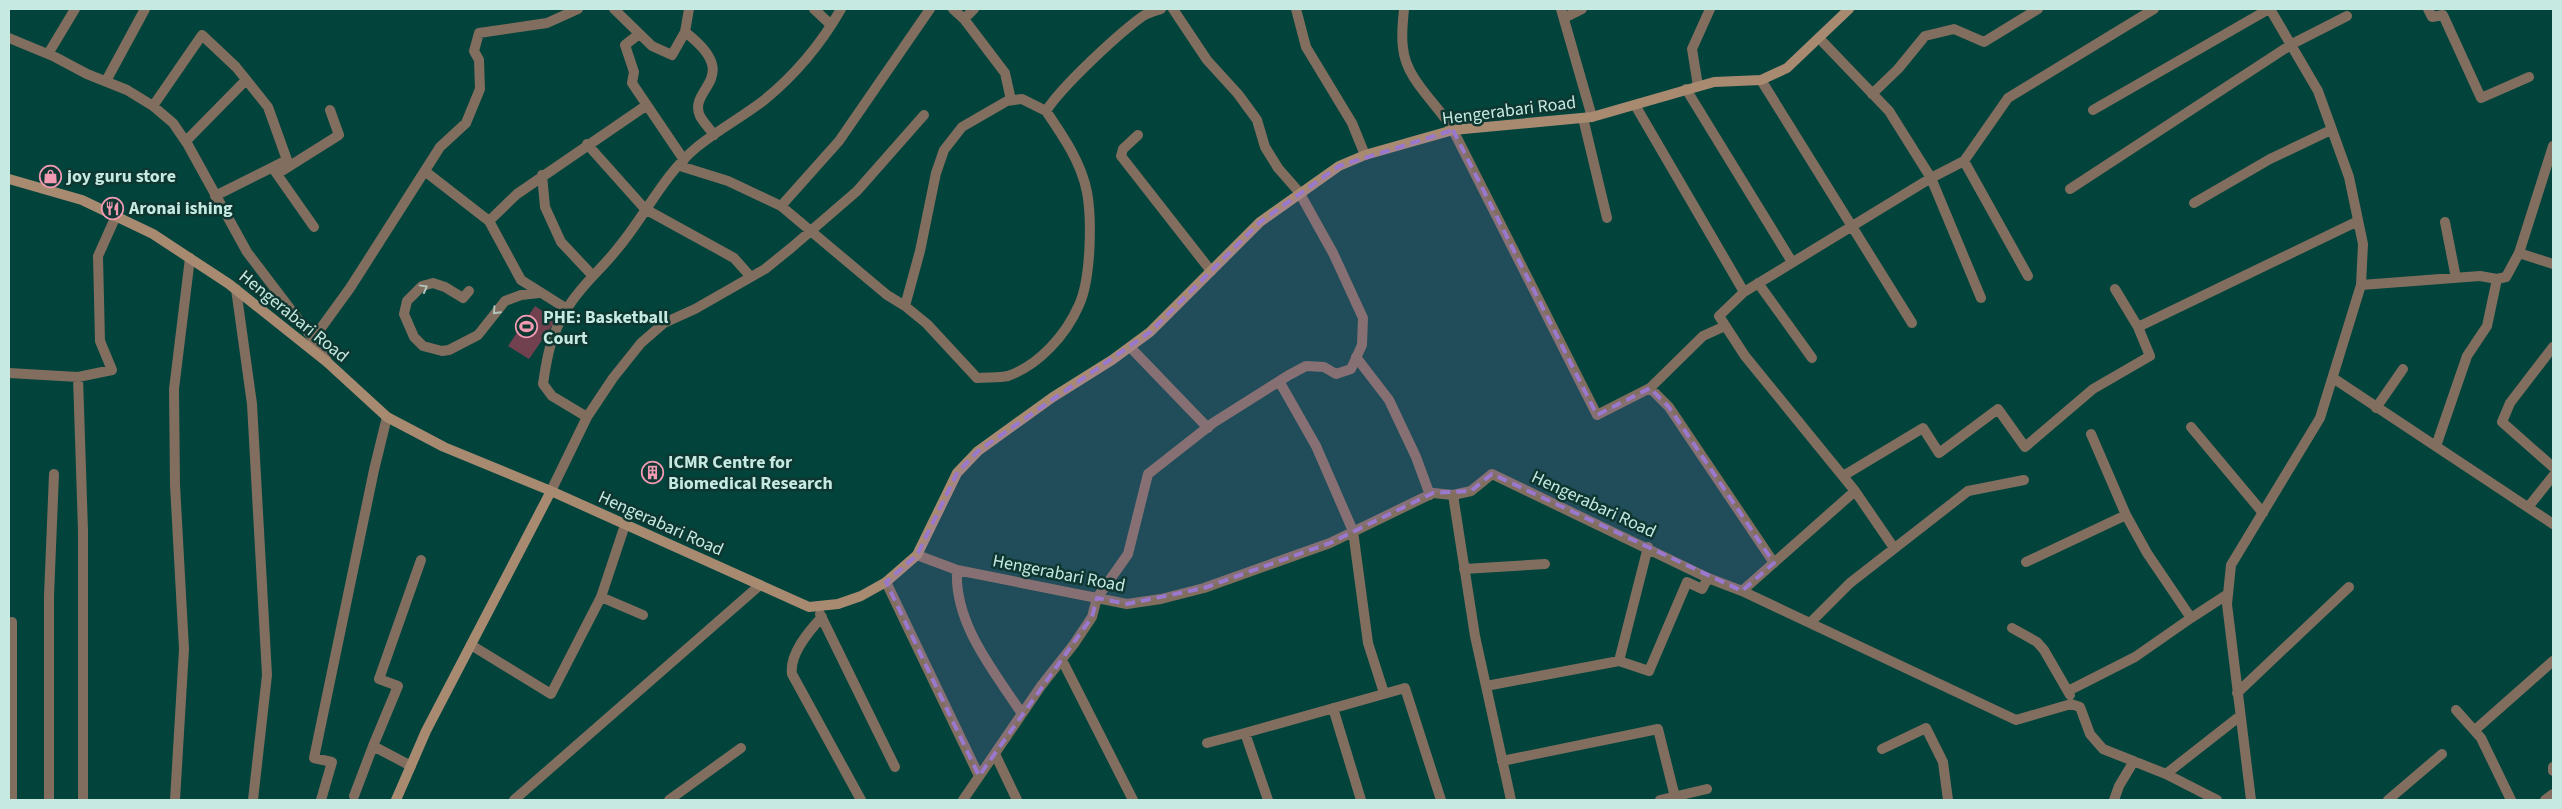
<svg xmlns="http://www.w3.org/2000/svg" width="2562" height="809" font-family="'Source Sans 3',sans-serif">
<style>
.green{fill:#71414f}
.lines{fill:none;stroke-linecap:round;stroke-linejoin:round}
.street{stroke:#816e5e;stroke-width:10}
.secondary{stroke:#a88a71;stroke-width:10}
.oneway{stroke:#b1c4ba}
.marked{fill:#9978cd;fill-opacity:0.2;stroke:#9978cd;stroke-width:4;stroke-dasharray:10 6;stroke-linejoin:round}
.labels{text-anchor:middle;stroke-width:5;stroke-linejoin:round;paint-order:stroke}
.street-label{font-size:18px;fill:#c6e9e2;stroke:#0e3731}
.poi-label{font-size:18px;font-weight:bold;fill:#c6e9e2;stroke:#0e3731;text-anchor:start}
</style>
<rect width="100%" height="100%" fill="#02433c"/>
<path class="green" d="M 535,306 L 556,320 L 529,359 L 508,346 Z"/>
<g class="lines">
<path class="street" d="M 614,9 L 652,46 L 672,55 L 685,32 L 689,9
M 814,9 L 831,25
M 953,9 L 964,19 L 1005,73 L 1011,100
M 1296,9 L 1306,47 L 1352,123 L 1365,155
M 1404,9 C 1403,21 1401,35 1403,48 C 1406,80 1437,103 1453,130 L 1597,415 L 1650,388 L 1669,407 L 1774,563
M 1561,9 L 1592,117
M 2428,9 L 2432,17 L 2443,15 L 2481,98 L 2529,77
M 1564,18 L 1582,9
M 964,19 L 974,9
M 685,32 C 745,78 687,88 700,116 C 703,122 710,129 714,135
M 639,34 L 625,45 L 634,72 L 632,83 L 684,160
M 9,38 L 55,57 L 87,74 L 127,90 L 153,106 L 173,123 L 188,145 L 247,252 L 317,344 L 327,361
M 1819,38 L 1889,111 L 1931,178 L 1981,298
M 48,54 L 75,9
M 1761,80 L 1912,323
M 106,81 L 145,9
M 1698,86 L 1692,49 L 1710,9
M 1686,89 L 1792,262
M 1872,94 L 1898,69 L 1925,36 L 1954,29 L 1984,42 L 2038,9
M 1635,105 L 1744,292 L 1719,316 L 1745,356 L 1855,491 L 1894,548
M 153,106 L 202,35 L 236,67 L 268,107 L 287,160 L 215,196
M 2093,110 L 2269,9
M 1583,118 L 1607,218
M 1138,135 L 1123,149 L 1121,156 L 1211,271
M 186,141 L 246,80
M 587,144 L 645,209 L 734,258 L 750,276
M 1964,161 L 2028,276
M 680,166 L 728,181 L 781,206 L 887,295 L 905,306 L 920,251 L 936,173 L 944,150 L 962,127 L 1007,101 L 1022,99 L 1046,111 C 1062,86 1118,34 1143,16 C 1148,13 1155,11 1161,9
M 274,170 L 314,227
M 426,172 L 489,221
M 277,174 L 339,135 L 330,110
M 542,175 L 545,207 L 561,242 L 593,276
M 2070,189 L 2292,44 L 2347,16
M 2194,203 L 2270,159 L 2331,130
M 781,206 L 839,141 L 930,9
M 2445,222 L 2456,278
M 2519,253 L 2553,264
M 1758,283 L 1812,358
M 2361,285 L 2480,276 L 2497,279 L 2506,277 L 2519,253 L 2553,146
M 236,289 L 252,404 L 267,675 L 253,800
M 2115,289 L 2138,327 L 2358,221
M 469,291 L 463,298 L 445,287 L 433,283 L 422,286 L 407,301 L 404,314 L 414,337 L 423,346 L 442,351 L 449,350 L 478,335 L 505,301 L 521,295 L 539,293
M 1744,292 L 1931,178 L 1964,161 L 2008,98 L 2154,9
M 905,306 L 927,324 L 977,378 C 987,377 999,378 1008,376 C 1039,365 1066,335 1079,305 C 1091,279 1092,220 1087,192 C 1081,162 1063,136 1046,111
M 567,309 L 521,280 L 489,221 L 517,194 L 647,105
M 313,339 L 350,288 L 440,147 L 466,123 L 480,89 L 479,60 L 474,51 L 479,33 L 547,23 L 578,9
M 1130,347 L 1208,428
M 2553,347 L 2510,403 L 2502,422 L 2553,467
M 1356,357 L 1389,400 L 1416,457 L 1430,495
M 9,373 L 78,377 L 112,370 L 100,341 L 98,256 L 116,216
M 78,377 L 83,531 L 83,800
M 2333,378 L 2553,524
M 1279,381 L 1316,446 L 1353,531 L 1368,643 L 1384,693
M 1650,388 L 1703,336 L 1725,326
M 2376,408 L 2403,369
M 587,417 L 552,396 L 543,384 C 547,356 551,334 567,309 C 580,286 602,269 618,248 C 645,216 664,174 697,147 C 718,130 742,117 763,101 C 794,76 821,44 841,9
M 2191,427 L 2263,513
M 2091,434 L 2126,515
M 2436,446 L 2467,356 L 2487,326 L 2497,279
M 1843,476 L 1923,428 L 1939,453 L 1998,409 L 2025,447 L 2093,389 L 2150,356 L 2138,327
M 551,491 L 587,417 L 613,378 L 641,343 L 664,323 L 695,309 L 765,269 L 791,248 L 857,191 L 924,115
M 1453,495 L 1475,636 L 1511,800
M 2529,506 L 2553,476
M 917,555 L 957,570 L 1127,604 L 1161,599 L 1204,588 L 1330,543 L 1433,493 L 1453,495 L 1471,491 L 1492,474 L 1708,578 L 1742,591 L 2016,720 L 2071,704 L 2080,707 L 2090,734 L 2103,749 L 2166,774 L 2217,800
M 2026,562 L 2126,515 L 2147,553 L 2191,618 L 2135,657 L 2068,691
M 1464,569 L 1545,564
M 957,570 C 954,624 994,671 1022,714
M 886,582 L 979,776
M 1742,591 L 1855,491
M 601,597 L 643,615
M 820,614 L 895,767
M 822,617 C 809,631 789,654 792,674 L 861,800
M 2191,618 L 2228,594
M 1810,623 L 1850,583 L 1968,491 L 2024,480
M 2012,628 L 2037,642 L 2044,650 L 2070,695
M 471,645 L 551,694 L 601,597 L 625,525
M 1062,660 L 1133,800
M 1619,661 L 1649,671 L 1687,582 L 1702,589 L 1708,578
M 1486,686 L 1619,661 L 1648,547
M 2237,693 L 2349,587
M 1333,708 L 1361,800
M 2456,710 L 2481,738 L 2511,800
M 2475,730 L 2553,661
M 1207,743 L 1245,733
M 373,746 L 398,686 L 379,679 L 421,560
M 1882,749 L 1926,728 L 1943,762 L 1948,800
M 995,754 L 1017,800
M 1502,761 L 1658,729 L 1675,797
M 2553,767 L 2553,771
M 2166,774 L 2240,716
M 354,796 L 373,746 L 411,766
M 12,800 L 12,622
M 49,800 L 49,596 L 54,474
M 175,800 L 184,649 L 175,485 L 174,389 L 190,258
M 321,800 L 332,762 L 314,758 L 374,470 L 387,417
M 514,800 L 760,585
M 669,800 L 741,748
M 963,800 L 1041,686 L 1074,644 L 1092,617 L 1097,598 L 1128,554 L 1148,474 L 1213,423 L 1289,375 L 1306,366 L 1324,367 L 1336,374 L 1351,369 L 1362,345 L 1363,318 L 1333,253 L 1299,192 L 1278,168 L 1265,147 L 1257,120 L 1238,94 L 1207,60 L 1173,9
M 1268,800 L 1245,733 L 1405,688 L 1441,800
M 1660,800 L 1707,789
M 2114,800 L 2119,786 L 2134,761
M 2251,800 L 2227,604 L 2231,565 L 2320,418 L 2361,285 L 2363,244 L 2349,177 L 2318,91 L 2270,9
M 2388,800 L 2442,754
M 2545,800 L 2553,794"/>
<path class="secondary" d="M 9,179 L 82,200 L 153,234 L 229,284 L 327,362 L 387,417 L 444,447 L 551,491 L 809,607 L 838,604 L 861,596 L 886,582 L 917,555 L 957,473 L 978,451 L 1053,397 L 1112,360 L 1150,332 L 1260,222 L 1339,166 L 1365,155 L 1453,130 L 1592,117 L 1714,82 L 1761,80 L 1787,68 L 1849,9
M 396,800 L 426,731 L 551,491"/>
</g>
<defs><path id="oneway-chevron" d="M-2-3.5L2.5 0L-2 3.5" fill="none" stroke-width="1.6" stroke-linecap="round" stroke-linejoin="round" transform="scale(1.25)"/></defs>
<g class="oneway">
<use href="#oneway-chevron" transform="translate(424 288) rotate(-29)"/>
<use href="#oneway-chevron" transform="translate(496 311) rotate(133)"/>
</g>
<path class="marked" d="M 1453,130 L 1597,415 L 1650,388 L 1669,407 L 1774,563 L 1742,591 L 1492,474 L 1471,491 L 1433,493 L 1330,543 L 1204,588 L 1127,604 L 1097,598 L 1092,617 L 979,776 L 886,582 L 917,555 L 957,473 L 978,451 L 1150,332 L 1260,222 L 1339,166 Z"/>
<defs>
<symbol id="shop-ring" viewBox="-11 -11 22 22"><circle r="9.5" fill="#0e3731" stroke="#f19ab2" stroke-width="1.5"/><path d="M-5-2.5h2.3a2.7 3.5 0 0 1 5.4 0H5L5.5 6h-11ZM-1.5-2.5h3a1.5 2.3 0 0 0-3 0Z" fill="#f19ab2"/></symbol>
<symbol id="restaurant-ring" viewBox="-11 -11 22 22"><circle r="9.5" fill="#0e3731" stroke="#f19ab2" stroke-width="1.5"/><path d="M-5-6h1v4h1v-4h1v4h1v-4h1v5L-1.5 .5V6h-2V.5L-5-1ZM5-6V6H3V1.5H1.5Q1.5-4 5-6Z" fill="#f19ab2"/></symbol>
<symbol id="stadium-ring" viewBox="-11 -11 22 22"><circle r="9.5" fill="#0e3731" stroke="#f19ab2" stroke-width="1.5"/><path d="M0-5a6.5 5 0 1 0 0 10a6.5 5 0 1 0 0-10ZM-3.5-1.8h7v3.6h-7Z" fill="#f19ab2"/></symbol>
<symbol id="building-ring" viewBox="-11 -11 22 22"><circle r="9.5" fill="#0e3731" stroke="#f19ab2" stroke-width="1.5"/><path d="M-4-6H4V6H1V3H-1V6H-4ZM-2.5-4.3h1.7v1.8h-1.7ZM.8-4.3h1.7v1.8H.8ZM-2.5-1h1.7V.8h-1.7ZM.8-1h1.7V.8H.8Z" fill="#f19ab2"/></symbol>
</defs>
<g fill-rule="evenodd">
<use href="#shop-ring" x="38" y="164" width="25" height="25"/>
<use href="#restaurant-ring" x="100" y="196" width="25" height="25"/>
<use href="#stadium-ring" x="514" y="314" width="25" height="25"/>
<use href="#building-ring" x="640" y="460" width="25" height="25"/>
</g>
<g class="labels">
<g class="street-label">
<text transform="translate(1509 110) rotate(-7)" y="6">Hengerabari Road</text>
<text transform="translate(294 316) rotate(39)" y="6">Hengerabari Road</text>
<text transform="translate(1594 504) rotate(25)" y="6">Hengerabari Road</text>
<text transform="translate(661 523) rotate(24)" y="6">Hengerabari Road</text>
<text transform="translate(1059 573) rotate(11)" y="6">Hengerabari Road</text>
</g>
<g class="poi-label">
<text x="67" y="182">joy guru store</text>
<text x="129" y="214">Aronai ishing</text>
<text x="543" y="323">PHE: Basketball<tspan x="543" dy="21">Court</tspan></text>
<text x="668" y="468">ICMR Centre for<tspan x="668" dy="21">Biomedical Research</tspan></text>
</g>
</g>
<rect width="2562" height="809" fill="none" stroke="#c6e9e2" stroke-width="20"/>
</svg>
